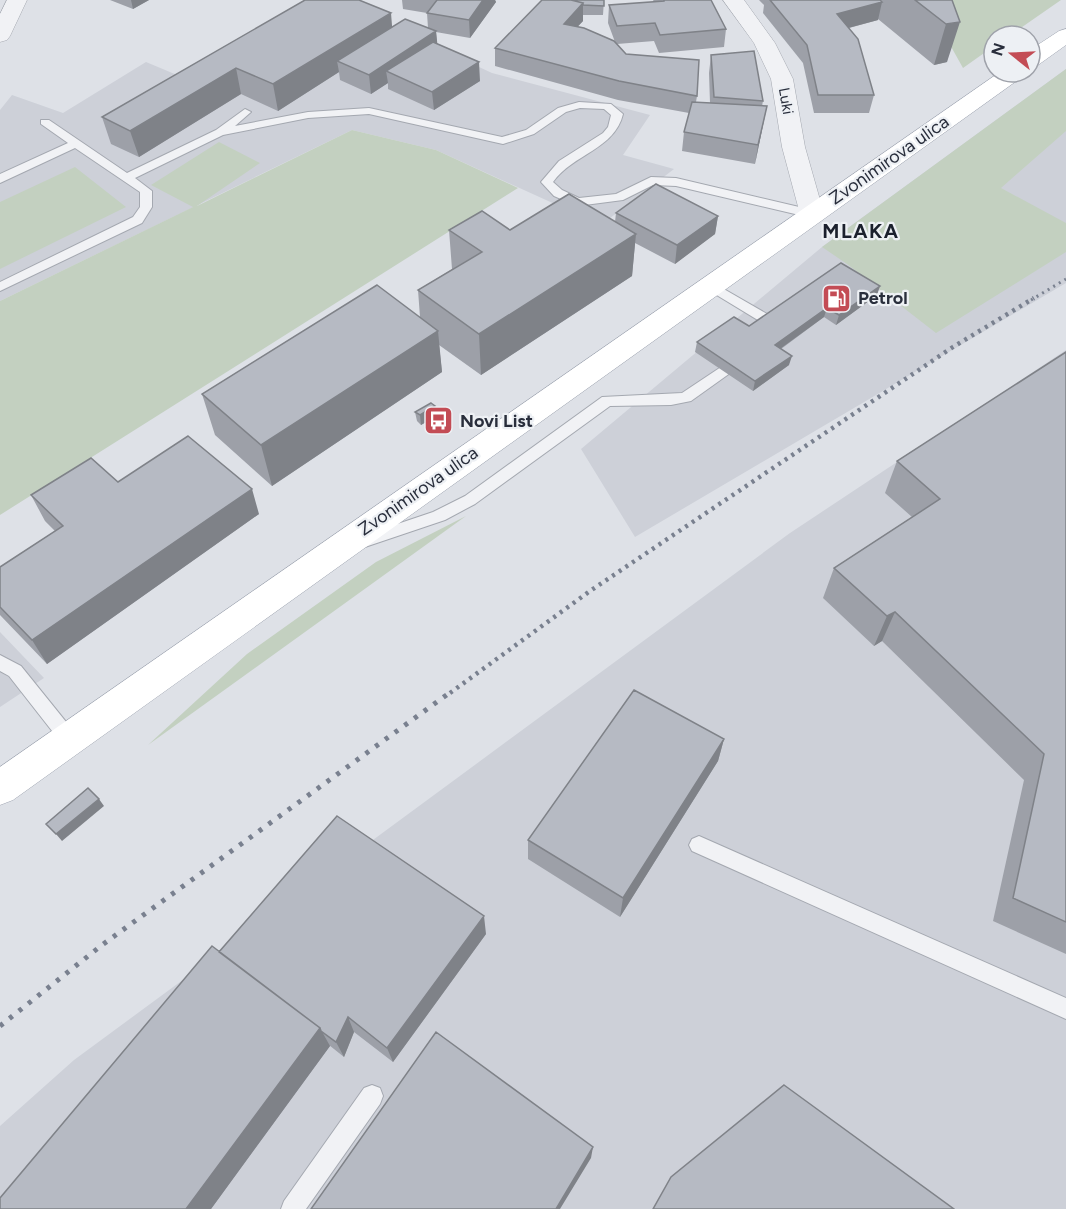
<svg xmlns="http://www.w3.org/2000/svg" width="1066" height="1209" font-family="Figtree,sans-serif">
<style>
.built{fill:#cdd0d8}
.green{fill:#c3d0c0}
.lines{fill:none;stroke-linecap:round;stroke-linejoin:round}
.service-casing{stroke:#a4a8b0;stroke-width:2}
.minor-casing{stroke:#a4a8b0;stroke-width:1}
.primary-casing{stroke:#9fa5b1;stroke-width:1}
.service{fill:#f1f2f5;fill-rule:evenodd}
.minor{fill:#f1f2f5;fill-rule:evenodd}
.primary{fill:#fff;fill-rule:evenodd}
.rail-far2{stroke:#79808f;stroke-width:3;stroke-dasharray:2 4.5;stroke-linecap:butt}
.rail-far1{stroke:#79808f;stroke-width:4.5;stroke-dasharray:3 5;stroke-linecap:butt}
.rail{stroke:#79808f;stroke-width:5;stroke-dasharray:4 8;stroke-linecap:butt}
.wall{fill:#9da0a8}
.shaded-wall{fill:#7f8288}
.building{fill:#b6bac3;stroke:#7f8288;stroke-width:1.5}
.labels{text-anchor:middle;stroke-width:4.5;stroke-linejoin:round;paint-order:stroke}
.far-street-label{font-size:15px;fill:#292e3c;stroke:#edf0f4}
.street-label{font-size:18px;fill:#292e3c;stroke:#edf0f4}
.poi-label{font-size:18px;font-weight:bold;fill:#292e3c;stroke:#edf0f4;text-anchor:start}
.far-district-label{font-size:20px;font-weight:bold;letter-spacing:1.5px;fill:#1b202d;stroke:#edf0f4}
</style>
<rect width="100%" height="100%" fill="#dee1e7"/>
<path class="built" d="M 334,0 L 492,73 L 650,115 L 623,155 L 674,169 L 601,225 L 436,150 L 352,130 L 0,301 L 0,110 L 12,95 L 63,113 L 146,62 L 189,80 Z
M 1066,69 L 1066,283 L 635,537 L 581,449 L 822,247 Z
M 1066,350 L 1066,1209 L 0,1209 L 0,1126 L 74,1060 L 790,533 Z
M 0,632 L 44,678 L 0,707 Z"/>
<path class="green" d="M 925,0 L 1061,0 L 1009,36 L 994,36 L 994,46 L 963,68 Z
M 1066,69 L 1066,131 L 1001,188 L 1066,223 L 1066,252 L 936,333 L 847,264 L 822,247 Z
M 352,130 L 436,150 L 518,188 L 0,515 L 0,301 L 193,207 L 151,185 L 219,142 L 260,163 L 197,206 Z
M 75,167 L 126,207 L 0,269 L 0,202 Z
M 466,516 L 148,745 L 247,654 L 376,562 Z"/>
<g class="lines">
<defs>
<path id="service" d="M 579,102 L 611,104 L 623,114 C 615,149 573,154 553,182 L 562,190 L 579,198 L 616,194 L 651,177 L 676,178 L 812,210 L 818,214 L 812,218 L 676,186 L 653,185 L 623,200 L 577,206 L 554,196 L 541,182 L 559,161 L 603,133 L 608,127 L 611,115 L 604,109 L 580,108 L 566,112 L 534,134 L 503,144 L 369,114 L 308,118 L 223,135 L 135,178 L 152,191 L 152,207 L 142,223 L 0,291 L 0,282 L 133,217 L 140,207 L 140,192 L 75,148 L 0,183 L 0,174 L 68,143 L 41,124 L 41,120 L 49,120 L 127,173 L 216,130 L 245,109 L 251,112 L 235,126 L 308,112 L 369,108 L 502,137 L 526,130 L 558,108 Z
M 710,281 L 786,325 L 788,328 L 786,331 L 776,331 L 705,288 L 703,285 Z
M 742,353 L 749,358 L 747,361 L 691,401 L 671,405 L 610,406 L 475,504 L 445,520 L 359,549 L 353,547 L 351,543 L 353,539 L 433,512 L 465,496 L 602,397 L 682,393 Z
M 0,655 L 21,666 L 75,733 L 78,739 L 75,745 L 69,747 L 63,745 L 9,676 L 0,671 Z
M 699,836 L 1066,998 L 1066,1019 L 692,851 L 689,845 L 692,839 Z
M 372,1085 L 380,1088 L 383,1096 L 380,1104 L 306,1209 L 281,1209 L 284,1201 L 364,1088 Z"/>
<path id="minor" d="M 7,0 L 27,0 L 10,36 L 7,40 L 0,42 L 0,14 Z
M 723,0 L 744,0 L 775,43 L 793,79 L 805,147 L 824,214 L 821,219 L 812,221 L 803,219 L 800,214 L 782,147 L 771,79 L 754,43 Z"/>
<path id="primary" d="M 1066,29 L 1066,45 L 1038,65 L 1030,66 L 1030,50 L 1059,31 Z
M 1000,72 L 1025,72 L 1022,77 L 13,800 L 0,805 L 0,767 Z"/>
</defs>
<use href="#service" class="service-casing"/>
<use href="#minor" class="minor-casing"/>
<use href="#primary" class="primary-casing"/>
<use href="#service" class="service"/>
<use href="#minor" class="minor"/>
<use href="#primary" class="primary"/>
<path class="rail-far2" d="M 1031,300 L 1066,279"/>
<path class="rail-far1" d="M 450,693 L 590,591 L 953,347 L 1034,298"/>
<path class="rail" d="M 0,1026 L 102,945 L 452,691"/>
</g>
<path class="wall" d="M 110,0 L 149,0 L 133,9 Z
M 305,0 L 392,27 L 428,28 L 427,13 L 403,9 L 402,0 L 495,0 L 496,2 L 470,38 L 436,32 L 437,44 L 480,81 L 434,110 L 388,89 L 388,83 L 371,94 L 340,80 L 339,72 L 278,111 L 241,94 L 139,157 L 111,144 L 102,117 Z
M 542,0 L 604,0 L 603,15 L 583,15 L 583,21 L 577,27 L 615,42 L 608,23 L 609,5 L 654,2 L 653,0 L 711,0 L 726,29 L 724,47 L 659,53 L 654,41 L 617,44 L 626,54 L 697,96 L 696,102 L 710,103 L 709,73 L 711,55 L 763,101 L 762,106 L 767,106 L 755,164 L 682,151 L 684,132 L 689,113 L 618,100 L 495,66 L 495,48 Z
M 759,0 L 952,0 L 947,62 L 934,65 L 878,19 L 878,20 L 849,28 L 874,95 L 869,113 L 814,113 L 803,63 L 763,13 L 764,5 Z
M 616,213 L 718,216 L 715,234 L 675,264 L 635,243 L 632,276 L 481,375 L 439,345 L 442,372 L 272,486 L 215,435 L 202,394 L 420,317 L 418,290 L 452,269 L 449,230 L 510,230 L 615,222 Z
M 877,295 L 836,325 L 824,317 L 781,349 L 789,365 L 753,391 L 695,352 L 697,342 L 749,326 Z
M 1066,352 L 1066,954 L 993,921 L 1024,780 L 882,641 L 874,646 L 823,598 L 834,568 L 912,517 L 885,493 L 897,461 Z
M 435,406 L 436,416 L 421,425 L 417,421 L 415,412 Z
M 118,482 L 259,514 L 47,664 L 0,615 L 0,567 L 55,531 L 45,521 L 31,495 Z
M 724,739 L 718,761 L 620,917 L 528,859 L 528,840 Z
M 486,934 L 393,1062 L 354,1032 L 344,1057 L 329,1045 L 330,1046 L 211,1209 L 0,1209 L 219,952 Z"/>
<path class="shaded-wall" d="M 131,0 L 149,0 L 133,9 Z
M 483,0 L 495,0 L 496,2 L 470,38 L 469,20 Z
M 882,2 L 878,20 L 833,32 L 837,14 Z
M 583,3 L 583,21 L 563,42 L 564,24 Z
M 391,13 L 393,38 L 337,61 L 339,72 L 278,111 L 273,84 Z
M 960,22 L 947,62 L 934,65 L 946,24 Z
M 436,31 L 438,50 L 386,71 L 388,83 L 371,94 L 369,75 Z
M 479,62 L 480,81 L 434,110 L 432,92 Z
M 236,68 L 241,94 L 139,157 L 130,131 Z
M 767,106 L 763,125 L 755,164 L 758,145 Z
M 718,216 L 715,234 L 675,264 L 677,245 Z
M 636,234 L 632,276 L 481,375 L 479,334 Z
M 880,286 L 877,295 L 836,325 L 839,315 Z
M 827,308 L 824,317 L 773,354 L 775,345 Z
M 438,331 L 442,372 L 272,486 L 261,445 Z
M 792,356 L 789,365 L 753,391 L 755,381 Z
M 435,406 L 436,416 L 421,425 L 420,415 Z
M 252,489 L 259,514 L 47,664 L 32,640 Z
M 895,612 L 882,641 L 874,646 L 887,616 Z
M 724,739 L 718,761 L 620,917 L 623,898 Z
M 99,799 L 104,806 L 62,841 L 56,834 Z
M 484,916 L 486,934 L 393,1062 L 387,1048 Z
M 348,1017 L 354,1032 L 344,1057 L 336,1042 Z
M 320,1028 L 330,1046 L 211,1209 L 186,1209 Z
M 593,1147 L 591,1158 L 560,1209 L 556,1209 Z"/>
<path class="building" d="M 305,0 L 359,0 L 391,13 L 273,84 L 236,68 L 130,131 L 102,117 Z
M 437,0 L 483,0 L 469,20 L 427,13 Z
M 542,0 L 571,0 L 583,3 L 564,24 L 584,28 L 614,41 L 626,54 L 699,60 L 697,96 L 619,81 L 495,48 Z
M 571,0 L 604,0 L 604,6 L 583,5 L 583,3 Z
M 664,0 L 711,0 L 726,29 L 660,35 L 655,23 L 617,26 L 609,5 L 664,1 Z
M 770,0 L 880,0 L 882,2 L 837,14 L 858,39 L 874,95 L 818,95 L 807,45 Z
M 915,0 L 952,0 L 960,22 L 946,24 Z
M 405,19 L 436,31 L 369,75 L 337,61 Z
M 433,42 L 479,62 L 432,92 L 386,71 Z
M 754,51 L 763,101 L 714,97 L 711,55 Z
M 692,102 L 767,106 L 758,145 L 684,132 Z
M 656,184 L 718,216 L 677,245 L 616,213 Z
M 569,194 L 636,234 L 479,334 L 418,290 L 482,252 L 449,230 L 482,211 L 510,230 Z
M 841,263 L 880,286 L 839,315 L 827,308 L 775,345 L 792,356 L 755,381 L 697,342 L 734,317 L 749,326 Z
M 377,285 L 438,331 L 261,445 L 202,394 Z
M 1066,352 L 1066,922 L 1013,898 L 1044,754 L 895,612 L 887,616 L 834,568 L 940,499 L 897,461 Z
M 431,403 L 435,406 L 420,415 L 415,412 Z
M 188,436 L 252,489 L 32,640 L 0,607 L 0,567 L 63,526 L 31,495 L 91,458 L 118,482 Z
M 634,690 L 724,739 L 623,898 L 528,840 Z
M 88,788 L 99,799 L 56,834 L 46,824 Z
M 337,816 L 484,916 L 387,1048 L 348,1017 L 336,1042 L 321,1031 L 320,1028 L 219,952 Z
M 212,946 L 320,1028 L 186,1209 L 0,1209 L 0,1198 Z
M 436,1032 L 593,1147 L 556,1209 L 311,1209 Z
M 784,1085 L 954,1209 L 653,1209 L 671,1177 Z"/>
<defs>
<symbol id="fuel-square" viewBox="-11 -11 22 22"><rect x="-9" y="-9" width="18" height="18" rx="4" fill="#c34c55" stroke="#edf0f4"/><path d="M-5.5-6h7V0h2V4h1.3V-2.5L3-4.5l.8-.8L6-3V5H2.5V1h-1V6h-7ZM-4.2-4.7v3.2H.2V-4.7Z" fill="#fff"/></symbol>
<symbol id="bus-square" viewBox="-11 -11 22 22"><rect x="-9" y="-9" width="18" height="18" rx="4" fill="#c34c55" stroke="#edf0f4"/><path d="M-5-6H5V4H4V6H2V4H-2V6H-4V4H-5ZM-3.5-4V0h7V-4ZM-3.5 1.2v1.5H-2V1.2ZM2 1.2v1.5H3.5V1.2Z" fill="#fff"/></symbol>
</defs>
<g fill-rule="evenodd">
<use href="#fuel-square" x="820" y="282" width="33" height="33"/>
<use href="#bus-square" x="422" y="404" width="33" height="33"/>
</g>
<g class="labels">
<g class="far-street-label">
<text transform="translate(786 101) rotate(80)" y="5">Luki</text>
</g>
<g class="street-label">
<text transform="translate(889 160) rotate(-35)" y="6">Zvonimirova ulica</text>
<text transform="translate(418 491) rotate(-35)" y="6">Zvonimirova ulica</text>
</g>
<g class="poi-label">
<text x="858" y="304">Petrol</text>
<text x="460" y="427">Novi List</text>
</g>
<g class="far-district-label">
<text x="861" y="238">MLAKA</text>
</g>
</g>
<g transform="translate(1012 54) rotate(288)"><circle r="28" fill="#edf0f4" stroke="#9fa2aa" stroke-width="1.5"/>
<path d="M0-4.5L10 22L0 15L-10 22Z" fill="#c34c55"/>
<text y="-9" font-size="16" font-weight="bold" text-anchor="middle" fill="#292e3c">N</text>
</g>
</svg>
